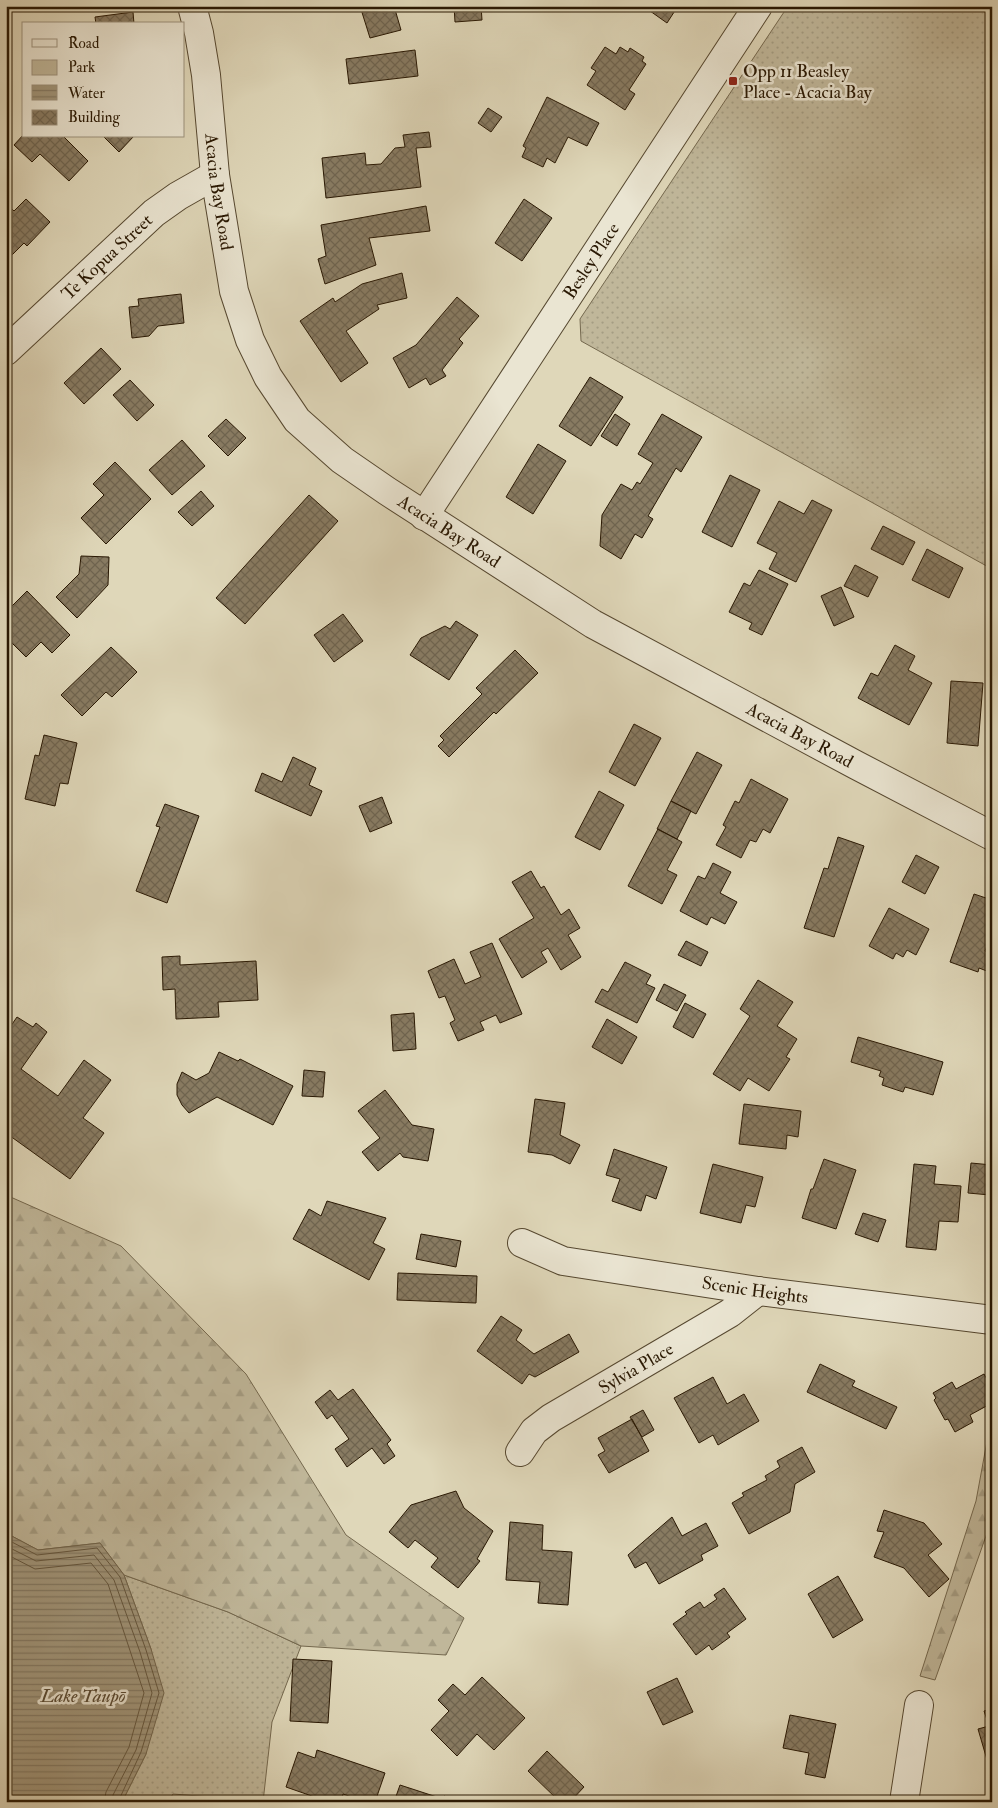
<svg xmlns="http://www.w3.org/2000/svg" width="998" height="1808" font-family="'IM FELL Double Pica',serif">
<style>
.green{fill:url(#green-dots);stroke:#74684e}
.forest{fill:url(#forest-firs);stroke:#74684e}
.water{fill:url(#water-rules);stroke:#71644b}
.lines{fill:none;stroke-linecap:round;stroke-linejoin:round}
.shore{stroke:#65573f;stroke-width:1}
.building{fill:url(#building-cross-hatch);stroke:#291803}
.minor-casing{stroke:#564830;stroke-width:30}
.minor{stroke:#eae5d2;stroke-width:28}
.poi-dot{fill:#8f2418;stroke:#eae5d2;stroke-width:2}
.labels{text-anchor:middle;stroke-width:5;stroke-linejoin:round;paint-order:stroke}
.poi-label{font-size:18px;fill:#291803;stroke:#eae5d2;text-anchor:start}
.street-label{font-size:18px;fill:#291803;stroke:#eae5d2}
.water-label{font-size:19px;font-style:italic;fill:#594a33;stroke:#eae5d2}
</style>
<defs>
<pattern id="green-dots" width="8" height="8" patternUnits="userSpaceOnUse" patternTransform="scale(1.25)"><rect width="8" height="8" fill="#c0b79a"/><path d="M2 2h.1M6 6h.1" fill="none" stroke="#a59d83" stroke-width="1.8" stroke-linecap="round"/></pattern>
<pattern id="forest-firs" width="22" height="20" patternUnits="userSpaceOnUse" patternTransform="scale(1.25)"><rect width="22" height="20" fill="#c0b79a"/><path d="M5 1l3.5 6h-7zM16 11l3.5 6h-7z" fill="#a59d83"/></pattern>
<pattern id="water-rules" width="6" height="5" patternUnits="userSpaceOnUse" patternTransform="scale(1.25)"><rect width="6" height="5" fill="#a1967b"/><path d="M0 2.5h6" fill="none" stroke="#837963"/></pattern>
<pattern id="building-cross-hatch" width="8" height="8" patternUnits="userSpaceOnUse" patternTransform="scale(1.25)"><rect width="8" height="8" fill="#887b62"/><path d="M0 0l8 8M0 8l8-8" fill="none" stroke="#6f644f"/></pattern>
</defs>
<rect width="100%" height="100%" fill="#dfd7b9"/>
<filter id="stains"><feTurbulence type="fractalNoise" baseFrequency=".004" numOctaves="4"/><feColorMatrix values="0 0 0 0 .2 0 0 0 0 .09 0 0 0 0 .02 0 0 0 .5 -.17"/></filter>
<radialGradient id="worn" r=".72"><stop offset=".6" stop-color="#630" stop-opacity="0"/><stop offset="1" stop-color="#630" stop-opacity=".3"/></radialGradient>
<path class="green" d="M 788,6 L 992,6 L 992,569 L 581,341 L 580,319 Z
M 124,1575 L 228,1612 L 301,1646 L 272,1722 L 263,1802 L 216,1802 L 211,1797 L 173,1794 L 168,1802 L 122,1802 L 146,1754 L 151,1649 Z"/>
<path class="forest" d="M 6,1195 L 121,1246 L 246,1374 L 346,1535 L 464,1618 L 446,1655 L 301,1646 L 228,1612 L 124,1575 L 100,1543 L 38,1550 L 6,1533 Z
M 992,1414 L 992,1519 L 935,1680 L 920,1676 L 976,1501 Z"/>
<path class="water" d="M 6,1533 L 38,1550 L 100,1543 L 124,1575 L 151,1649 L 164,1693 L 146,1754 L 122,1802 L 6,1802 Z"/>
<g class="lines">
<path class="shore" d="M 6,1539 L 37,1555 L 97,1548 L 120,1577 L 146,1650 L 159,1693 L 141,1752 L 118,1802
M 6,1546 L 36,1561 L 94,1555 L 114,1580 L 140,1652 L 152,1693 L 136,1750 L 113,1795 L 112,1802
M 6,1554 L 35,1569 L 91,1563 L 108,1584 L 144,1693 L 129,1747 L 106,1792 L 104,1802"/>
</g>
<path class="building" d="M 360,6 L 394,6 L 401,30 L 370,38 Z
M 454,6 L 481,6 L 482,20 L 455,22 Z
M 643,6 L 678,6 L 667,23 Z
M 133,12 L 134,24 L 96,24 L 95,17 Z
M 605,47 L 616,54 L 620,47 L 628,52 L 630,48 L 644,57 L 642,61 L 646,64 L 629,90 L 635,94 L 625,110 L 587,85 L 596,71 L 591,68 Z
M 415,50 L 418,76 L 349,84 L 346,59 Z
M 547,97 L 599,123 L 587,146 L 568,137 L 555,163 L 547,158 L 543,167 L 522,157 L 526,148 L 523,146 Z
M 488,108 L 502,117 L 491,132 L 478,123 Z
M 429,132 L 431,147 L 416,148 L 421,187 L 326,198 L 322,158 L 365,153 L 366,165 L 381,164 L 395,148 L 405,147 L 403,135 Z
M 24,134 L 24,136 L 63,136 L 88,161 L 69,181 L 40,154 L 32,162 L 14,145 Z
M 103,136 L 134,136 L 119,152 Z
M 26,199 L 50,222 L 27,246 L 24,243 L 8,259 L 6,258 L 6,203 L 14,211 Z
M 524,199 L 552,218 L 522,261 L 495,243 Z
M 426,206 L 430,231 L 369,238 L 376,265 L 325,284 L 318,259 L 326,256 L 321,225 Z
M 402,273 L 407,298 L 377,305 L 379,309 L 346,331 L 368,363 L 341,382 L 300,321 L 333,298 L 335,302 L 362,284 Z
M 181,294 L 184,323 L 158,326 L 149,336 L 132,338 L 129,307 L 139,306 L 138,299 Z
M 457,297 L 479,316 L 459,339 L 463,343 L 442,370 L 446,376 L 430,385 L 426,378 L 409,388 L 393,358 L 416,345 Z
M 101,348 L 121,369 L 84,404 L 64,383 Z
M 590,377 L 623,397 L 591,446 L 559,426 Z
M 130,380 L 154,405 L 137,421 L 113,395 Z
M 615,414 L 630,424 L 617,446 L 601,436 Z
M 662,414 L 702,437 L 681,472 L 676,468 L 648,516 L 653,519 L 642,538 L 635,534 L 621,559 L 600,546 L 602,515 L 621,484 L 632,490 L 637,482 L 640,484 L 653,463 L 638,454 Z
M 226,419 L 246,438 L 228,456 L 208,436 Z
M 182,440 L 205,466 L 172,495 L 149,470 Z
M 538,444 L 566,461 L 533,514 L 506,497 Z
M 115,462 L 151,499 L 106,544 L 81,518 L 104,495 L 93,484 Z
M 730,475 L 760,490 L 732,547 L 702,532 Z
M 201,491 L 214,506 L 192,526 L 178,512 Z
M 309,495 L 338,521 L 245,624 L 216,598 Z
M 812,500 L 832,510 L 796,582 L 769,569 L 777,553 L 757,543 L 779,501 L 804,514 Z
M 883,526 L 915,542 L 903,565 L 871,549 Z
M 927,549 L 963,568 L 949,598 L 912,580 Z
M 81,556 L 109,557 L 108,585 L 77,618 L 56,597 L 79,574 Z
M 855,565 L 878,577 L 868,597 L 844,586 Z
M 759,570 L 788,584 L 762,635 L 749,629 L 752,623 L 729,612 L 744,583 L 750,586 Z
M 841,587 L 854,617 L 834,626 L 821,596 Z
M 27,591 L 70,635 L 52,653 L 41,642 L 26,657 L 6,637 L 6,612 Z
M 343,614 L 363,641 L 334,662 L 314,635 Z
M 456,621 L 478,635 L 449,680 L 410,655 L 421,638 L 445,626 L 450,629 Z
M 895,645 L 915,656 L 908,670 L 932,683 L 909,725 L 858,698 L 871,673 L 878,676 Z
M 111,647 L 137,672 L 112,697 L 106,692 L 82,716 L 61,695 Z
M 515,650 L 538,673 L 496,714 L 494,712 L 449,757 L 438,746 L 444,740 L 440,736 L 482,694 L 476,688 Z
M 951,681 L 983,683 L 978,746 L 947,743 Z
M 634,724 L 661,738 L 635,786 L 609,772 Z
M 44,735 L 77,743 L 68,784 L 60,783 L 55,806 L 25,799 L 35,755 L 39,756 Z
M 697,752 L 722,765 L 696,814 L 671,801 Z
M 293,757 L 316,768 L 309,785 L 322,791 L 311,816 L 255,791 L 262,773 L 282,782 Z
M 751,779 L 788,799 L 770,833 L 763,829 L 756,842 L 750,840 L 741,858 L 716,845 L 726,827 L 723,825 L 735,801 L 739,803 Z
M 599,791 L 624,805 L 600,850 L 575,837 Z
M 382,797 L 392,823 L 370,832 L 359,806 Z
M 671,801 L 691,811 L 677,839 L 657,829 Z
M 165,804 L 199,816 L 167,903 L 136,891 L 160,827 L 156,826 Z
M 658,829 L 682,842 L 667,870 L 677,875 L 662,904 L 628,886 Z
M 838,837 L 864,846 L 834,937 L 804,928 L 824,868 L 828,869 Z
M 916,855 L 939,867 L 925,894 L 902,882 Z
M 713,863 L 731,872 L 720,893 L 737,902 L 725,924 L 711,917 L 707,925 L 680,911 L 698,876 L 705,879 Z
M 531,871 L 541,888 L 544,886 L 561,915 L 569,909 L 580,928 L 568,935 L 581,957 L 561,970 L 548,948 L 541,952 L 547,962 L 522,978 L 499,939 L 534,918 L 512,882 Z
M 974,894 L 992,900 L 992,931 L 985,951 L 992,953 L 992,973 L 979,968 L 978,972 L 950,962 Z
M 889,908 L 929,929 L 916,955 L 907,950 L 903,957 L 896,953 L 893,959 L 869,946 Z
M 686,941 L 708,952 L 701,966 L 678,955 Z
M 492,943 L 522,1014 L 500,1023 L 496,1015 L 480,1022 L 484,1030 L 458,1041 L 450,1023 L 455,1020 L 445,996 L 439,998 L 428,971 L 454,959 L 465,984 L 481,977 L 470,952 Z
M 180,956 L 180,965 L 256,961 L 258,1000 L 218,1002 L 219,1017 L 176,1019 L 175,989 L 163,990 L 162,957 Z
M 625,962 L 651,975 L 646,984 L 655,988 L 637,1023 L 595,1002 L 602,989 L 608,992 Z
M 758,980 L 793,1002 L 777,1026 L 797,1039 L 786,1057 L 790,1059 L 769,1091 L 748,1078 L 740,1091 L 713,1074 L 750,1016 L 740,1009 Z
M 664,984 L 686,995 L 677,1011 L 656,1000 Z
M 685,1003 L 706,1014 L 693,1038 L 673,1027 Z
M 414,1013 L 416,1049 L 393,1051 L 391,1015 Z
M 17,1017 L 33,1027 L 36,1023 L 47,1032 L 21,1069 L 58,1096 L 84,1060 L 111,1080 L 83,1118 L 104,1133 L 70,1179 L 6,1133 L 6,1029 L 8,1030 Z
M 607,1019 L 637,1037 L 622,1064 L 592,1047 Z
M 858,1037 L 943,1062 L 933,1095 L 905,1087 L 903,1092 L 882,1085 L 884,1078 L 879,1076 L 881,1071 L 851,1062 Z
M 219,1052 L 238,1061 L 240,1059 L 293,1086 L 273,1125 L 217,1097 L 189,1113 L 182,1105 L 177,1095 L 177,1084 L 182,1072 L 196,1080 L 209,1073 Z
M 304,1070 L 325,1072 L 323,1097 L 302,1096 Z
M 385,1090 L 412,1125 L 434,1129 L 428,1161 L 403,1157 L 400,1153 L 378,1171 L 362,1152 L 380,1138 L 358,1111 Z
M 535,1099 L 565,1103 L 560,1135 L 580,1145 L 570,1164 L 552,1155 L 528,1152 Z
M 744,1104 L 801,1111 L 798,1137 L 787,1135 L 786,1149 L 739,1144 Z
M 614,1149 L 667,1167 L 656,1199 L 646,1195 L 641,1211 L 612,1201 L 620,1179 L 606,1175 Z
M 824,1159 L 856,1170 L 836,1229 L 802,1218 L 811,1189 L 813,1189 Z
M 971,1163 L 992,1165 L 990,1195 L 968,1193 Z
M 713,1164 L 763,1177 L 755,1207 L 746,1205 L 741,1223 L 700,1213 Z
M 914,1164 L 936,1166 L 934,1184 L 961,1186 L 958,1222 L 939,1221 L 936,1250 L 906,1247 Z
M 327,1201 L 386,1218 L 373,1243 L 385,1249 L 369,1280 L 293,1239 L 309,1209 L 321,1216 Z
M 863,1213 L 886,1220 L 878,1242 L 855,1234 Z
M 421,1234 L 461,1241 L 456,1267 L 416,1259 Z
M 398,1273 L 477,1276 L 476,1303 L 397,1300 Z
M 501,1316 L 522,1330 L 516,1340 L 534,1354 L 569,1334 L 579,1352 L 535,1377 L 529,1374 L 522,1384 L 477,1351 Z
M 820,1364 L 855,1381 L 852,1386 L 897,1407 L 886,1429 L 807,1392 Z
M 984,1374 L 992,1388 L 992,1403 L 970,1415 L 973,1422 L 955,1432 L 948,1419 L 945,1420 L 934,1400 L 936,1398 L 933,1393 L 952,1382 L 956,1389 Z
M 713,1377 L 727,1404 L 744,1394 L 759,1421 L 718,1445 L 713,1435 L 699,1443 L 674,1398 Z
M 353,1389 L 391,1440 L 387,1444 L 395,1456 L 384,1464 L 372,1448 L 347,1467 L 335,1449 L 349,1439 L 332,1415 L 327,1419 L 315,1402 L 330,1390 L 338,1400 Z
M 643,1410 L 654,1430 L 642,1437 L 630,1417 Z
M 632,1419 L 649,1451 L 609,1473 L 598,1455 L 605,1451 L 598,1438 Z
M 802,1447 L 815,1472 L 795,1484 L 790,1512 L 749,1534 L 732,1503 L 744,1496 L 742,1493 L 767,1480 L 765,1476 L 780,1467 L 777,1461 Z
M 456,1491 L 464,1508 L 493,1531 L 477,1559 L 480,1561 L 458,1588 L 431,1567 L 438,1558 L 415,1540 L 408,1548 L 389,1532 L 411,1505 Z
M 884,1510 L 924,1523 L 942,1544 L 928,1555 L 949,1579 L 929,1597 L 904,1568 L 874,1557 L 884,1532 L 877,1531 Z
M 672,1517 L 682,1536 L 706,1523 L 718,1546 L 701,1555 L 703,1560 L 659,1584 L 646,1562 L 635,1568 L 628,1555 Z
M 510,1522 L 543,1525 L 542,1550 L 572,1552 L 568,1605 L 538,1603 L 540,1582 L 506,1580 Z
M 838,1576 L 863,1620 L 833,1638 L 808,1594 Z
M 724,1588 L 746,1619 L 727,1633 L 730,1637 L 712,1650 L 709,1645 L 696,1655 L 673,1624 L 687,1614 L 685,1612 L 700,1602 L 704,1608 L 717,1599 L 714,1595 Z
M 293,1659 L 332,1661 L 328,1723 L 290,1721 Z
M 482,1677 L 525,1718 L 494,1750 L 477,1734 L 457,1756 L 431,1730 L 449,1711 L 438,1700 L 453,1684 L 465,1695 Z
M 677,1678 L 693,1712 L 663,1725 L 647,1692 Z
M 992,1709 L 992,1777 L 978,1729 L 989,1726 L 984,1711 Z
M 790,1715 L 836,1724 L 825,1778 L 805,1774 L 809,1753 L 783,1748 Z
M 317,1750 L 385,1773 L 375,1802 L 366,1802 L 343,1794 L 341,1802 L 329,1802 L 286,1787 L 298,1752 L 315,1758 Z
M 547,1751 L 584,1787 L 570,1802 L 560,1802 L 528,1771 Z
M 400,1785 L 443,1799 L 444,1796 L 462,1802 L 394,1802 Z"/>
<g class="lines">
<defs>
<g id="minor">
<path id="s1" d="M 192,6 L 199,33 L 206,75 L 215,175 L 234,291 L 250,340 L 268,377 L 297,420 L 342,460 L 387,491 L 593,624 L 856,765 L 992,836"/>
<path id="s2" d="M 6,351 L 154,213 L 178,196 L 215,175"/>
<path id="s3" d="M 424,516 L 758,6"/>
<path id="s4" d="M 522,1243 L 563,1261 L 758,1291 L 992,1320"/>
<path id="s5" d="M 520,1452 L 534,1431 L 551,1418 L 730,1313 L 758,1291"/>
<path d="M 904,1802 L 919,1705"/>
</g>
</defs>
<use href="#minor" class="minor-casing"/>
<use href="#minor" class="minor"/>
</g>
<rect class="poi-dot" x="728" y="76" width="10" height="10" rx="2.5"/>
<g class="labels">
<g class="poi-label">
<text x="743" y="77">Opp 11 Beasley<tspan x="743" dy="21">Place - Acacia Bay</tspan></text>
</g>
<g class="street-label">
<text dy="6" stroke="none"><textPath href="#s1" startOffset="188">Acacia Bay Road</textPath></text>
<text dy="6" stroke="none"><textPath href="#s2" startOffset="138">Te Kopua Street</textPath></text>
<text dy="6" stroke="none"><textPath href="#s3" startOffset="305">Besley Place</textPath></text>
<text dy="6" stroke="none"><textPath href="#s1" startOffset="622">Acacia Bay Road</textPath></text>
<text dy="6" stroke="none"><textPath href="#s1" startOffset="1028">Acacia Bay Road</textPath></text>
<text dy="6" stroke="none"><textPath href="#s4" startOffset="239">Scenic Heights</textPath></text>
<text dy="6" stroke="none"><textPath href="#s5" startOffset="145">Sylvia Place</textPath></text>
</g>
<g class="water-label">
<text x="83" y="1702">Lake Taupō</text>
</g>
</g>
<rect width="998" height="1808" fill="none" stroke="#dfd7b9" stroke-width="25"/>
<rect x="8" y="8" width="983" height="1793" fill="none" stroke="#291803" stroke-width="2.5"/>
<rect x="12" y="12" width="973" height="1783" fill="none" stroke="#291803"/>
<rect x="22" y="22" width="162" height="115" fill="#eae5d2" stroke="#9d937f"/>
<rect x="32" y="39" width="25" height="8" fill="#eae5d2" stroke="#9d937f"/>
<text x="68" y="48" font-size="15" fill="#291803">Road</text>
<rect x="32" y="60" width="25" height="15" fill="#c0b79a" stroke="#9d937f"/>
<text x="68" y="72" font-size="15" fill="#291803">Park</text>
<rect x="32" y="85" width="25" height="15" fill="url(#water-rules)" stroke="#9d937f"/>
<text x="68" y="98" font-size="15" fill="#291803">Water</text>
<rect x="32" y="110" width="25" height="15" fill="url(#building-cross-hatch)" stroke="#9d937f"/>
<text x="68" y="122" font-size="15" fill="#291803">Building</text>
<rect width="100%" height="100%" filter="url(#stains)"/>
<rect width="100%" height="100%" fill="url(#worn)"/>
</svg>
